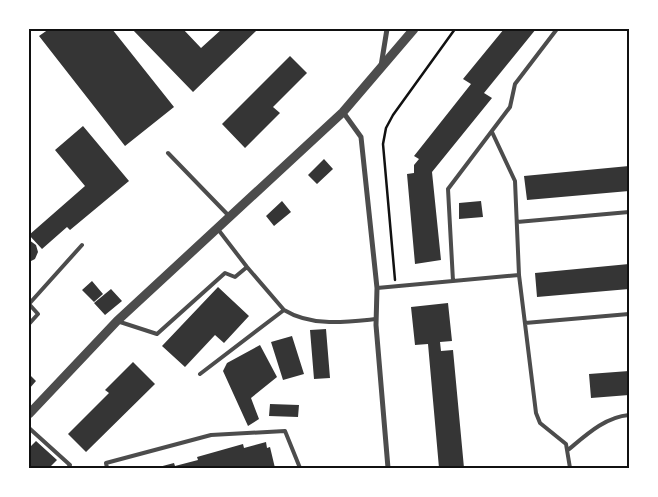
<svg xmlns="http://www.w3.org/2000/svg" width="658" height="497" font-family="'PT Sans Narrow',sans-serif">
<style>
.building{fill:#353535}
.lines{fill:none;stroke-linecap:round;stroke-linejoin:round}
.path{stroke:#111;stroke-width:2.5}
.service{stroke:#4c4c4c;stroke-width:4}
.minor{stroke:#4c4c4c;stroke-width:5}
.tertiary{stroke:#4c4c4c;stroke-width:9}
.neatline{fill:none;stroke:#111;stroke-width:2}
</style>
<rect width="100%" height="100%" fill="#fff"/>
<path class="building" d="M 49,29 L 112,29 L 174,107 L 125,146 L 39,36 Z
M 132,29 L 183,29 L 201,48 L 222,29 L 258,29 L 193,92 Z
M 504,29 L 536,29 L 484,93 L 492,98 L 432,172 L 441,260 L 415,264 L 407,174 L 414,173 L 414,165 L 419,159 L 414,156 L 471,84 L 463,79 Z
M 290,56 L 307,73 L 273,107 L 280,113 L 245,148 L 222,124 Z
M 83,126 L 129,181 L 70,230 L 67,227 L 42,249 L 29,235 L 85,186 L 55,150 Z
M 324,159 L 333,169 L 317,184 L 308,175 Z
M 629,166 L 629,191 L 527,200 L 524,176 Z
M 282,201 L 291,212 L 274,226 L 266,216 Z
M 481,201 L 483,217 L 459,219 L 459,203 Z
M 29,240 L 36,245 L 38,252 L 35,259 L 29,262 Z
M 629,264 L 629,289 L 537,297 L 535,273 Z
M 92,281 L 103,294 L 94,302 L 82,290 Z
M 218,287 L 249,316 L 224,343 L 215,335 L 185,367 L 162,346 Z
M 111,289 L 122,301 L 105,315 L 94,303 Z
M 448,303 L 452,341 L 440,342 L 441,351 L 453,350 L 464,468 L 439,468 L 428,344 L 415,345 L 411,307 Z
M 326,329 L 330,378 L 314,379 L 310,330 Z
M 292,336 L 304,374 L 283,380 L 271,342 Z
M 260,345 L 277,377 L 251,398 L 259,419 L 248,426 L 223,371 L 227,363 Z
M 133,362 L 155,384 L 86,452 L 68,434 L 109,393 L 105,390 Z
M 629,371 L 629,395 L 591,398 L 589,374 Z
M 29,374 L 36,381 L 29,389 Z
M 270,404 L 299,405 L 298,417 L 269,416 Z
M 36,441 L 57,460 L 49,468 L 29,468 L 29,448 Z
M 266,442 L 267,448 L 270,447 L 275,468 L 155,468 L 174,463 L 175,466 L 198,460 L 197,457 L 243,444 L 244,448 Z"/>
<g class="lines">
<path class="path" d="M 395,280 L 383,144 L 386,128 L 393,115 L 455,29"/>
<path class="service" d="M 492,132 L 515,181 L 519,275 L 536,413 L 540,423 L 566,444 L 570,468
M 168,153 L 229,216
M 517,222 L 629,212
M 217,228 L 247,267 L 284,310 C 312,327 346,322 376,319
M 453,281 L 448,189 L 510,107 L 515,84 L 557,29
M 377,288 L 519,275
M 117,321 L 157,334 L 225,273 L 235,277 L 247,267
M 525,323 L 629,314
M 29,324 L 38,314 L 29,304 L 82,245
M 200,374 L 284,310
M 29,428 L 70,465 L 68,468
M 568,450 C 586,435 605,417 629,415
M 107,468 L 106,463 L 211,435 L 285,431 L 300,468"/>
<path class="minor" d="M 381,66 L 387,29
M 343,112 L 361,137 L 377,288 L 376,325 L 388,468"/>
<path class="tertiary" d="M 29,414 L 117,321 L 343,112 L 414,29"/>
</g>
<rect width="658" height="497" fill="none" stroke="#ffffff" stroke-width="60"/>
<rect x="30" y="30" width="598" height="437" class="neatline"/>
</svg>
